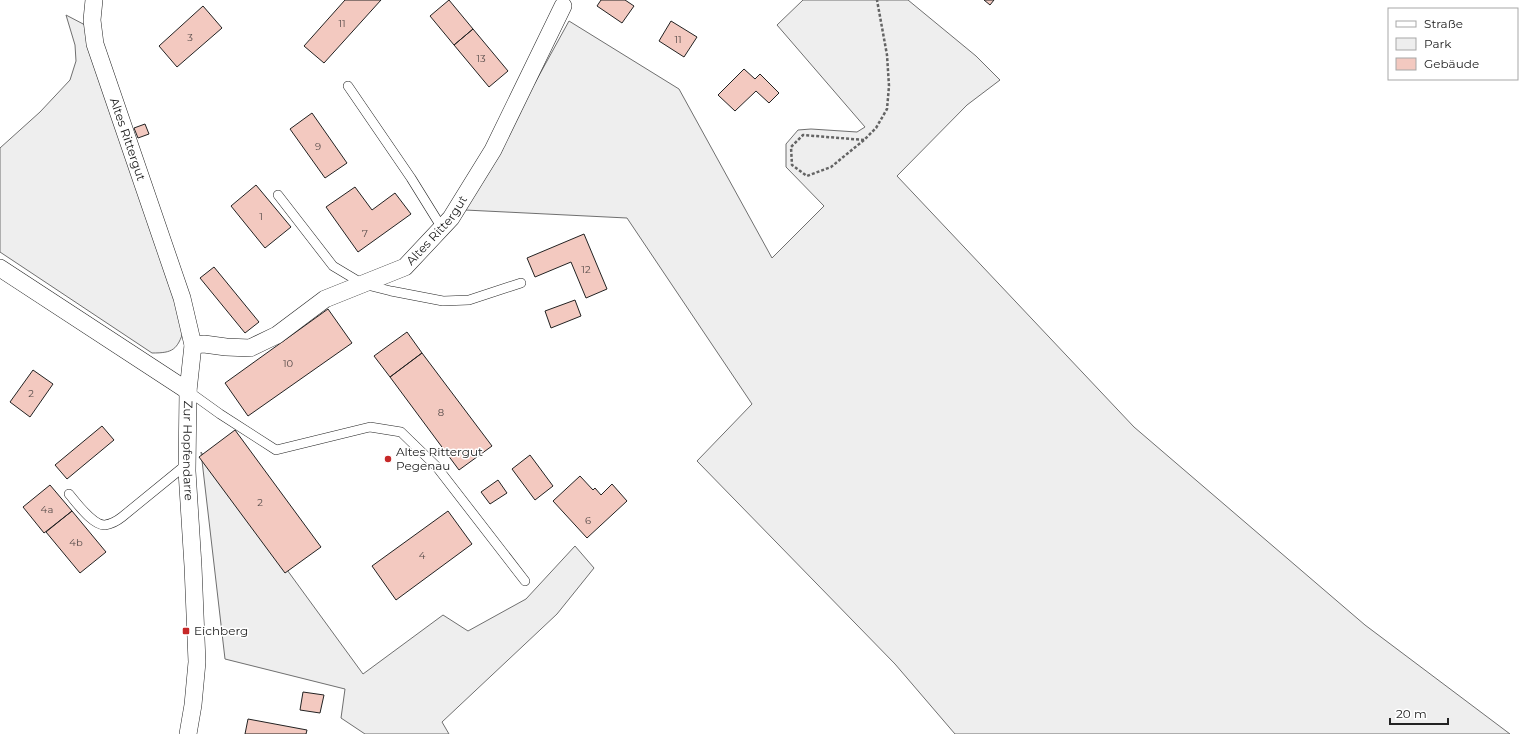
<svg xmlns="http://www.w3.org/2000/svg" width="1526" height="734" font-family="Montserrat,sans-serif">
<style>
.green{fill:#eee;stroke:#6f6f6f}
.building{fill:#f3c9c0;stroke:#222}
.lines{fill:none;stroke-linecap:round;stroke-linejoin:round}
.service-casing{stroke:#222;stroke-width:10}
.minor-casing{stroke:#222;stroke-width:18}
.path{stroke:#646464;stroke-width:2.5;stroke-dasharray:3 2;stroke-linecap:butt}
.service{stroke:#fff;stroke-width:9}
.minor{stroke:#fff;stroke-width:17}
.poi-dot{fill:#c62828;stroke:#fff;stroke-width:1.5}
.labels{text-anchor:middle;stroke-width:3;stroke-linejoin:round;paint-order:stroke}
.number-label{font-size:10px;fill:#564c4a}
.street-label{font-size:12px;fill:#222;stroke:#fff}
.poi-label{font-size:12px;fill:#222;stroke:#fff;text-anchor:start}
</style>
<rect width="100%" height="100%" fill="#fff"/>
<path class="green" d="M 803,0 L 908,0 L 976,56 L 1000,80 L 967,105 L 897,176 L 1134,427 L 1365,625 L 1510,734 L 955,734 L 895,664 L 697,461 L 752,404 L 627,218 L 465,210 L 569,21 L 679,89 L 772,258 L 824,206 L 786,167 L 786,144 L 798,130 L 811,129 L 857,132 L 865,127 L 777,25 Z
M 66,15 L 87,26 L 184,330 C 177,350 173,353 152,353 L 0,252 L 0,148 L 40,112 L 70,80 L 76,61 L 75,45 Z
M 201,452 L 363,674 L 443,615 L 468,631 L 526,599 L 575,546 L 594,568 L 557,614 L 442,722 L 449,734 L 365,734 L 341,718 L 345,689 L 225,659 Z"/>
<path class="building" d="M 345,0 L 381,0 L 324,63 L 304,46 Z
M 449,0 L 473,29 L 454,45 L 430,16 Z
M 601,0 L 625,0 L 634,6 L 622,23 L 597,6 Z
M 984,0 L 994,0 L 990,5 Z
M 203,6 L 222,28 L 177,67 L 159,46 Z
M 671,21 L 697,37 L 684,57 L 659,41 Z
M 473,29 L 508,71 L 489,87 L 454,45 Z
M 744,69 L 755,79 L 760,74 L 779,93 L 769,103 L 756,91 L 735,111 L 718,95 Z
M 312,113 L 347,163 L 325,178 L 290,129 Z
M 145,124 L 149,134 L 138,138 L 134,128 Z
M 256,185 L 291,227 L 265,248 L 231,206 Z
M 355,187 L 372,210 L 395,193 L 411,214 L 358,252 L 326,207 Z
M 584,234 L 607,289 L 586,298 L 571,262 L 535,277 L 527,258 Z
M 214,267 L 259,322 L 245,333 L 200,278 Z
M 575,300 L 581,316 L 551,328 L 545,311 Z
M 328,309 L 352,343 L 248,416 L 225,383 Z
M 407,332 L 422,353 L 390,377 L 374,356 Z
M 422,353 L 492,446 L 459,470 L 390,377 Z
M 33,370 L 53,384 L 30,417 L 10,402 Z
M 102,426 L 114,440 L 67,479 L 55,465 Z
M 235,430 L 321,547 L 285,573 L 199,457 Z
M 530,455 L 553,486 L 535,500 L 512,469 Z
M 580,476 L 593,490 L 595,488 L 601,495 L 612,484 L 627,501 L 587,538 L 553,501 Z
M 498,480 L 507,493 L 490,504 L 481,492 Z
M 50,485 L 72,511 L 44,533 L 23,507 Z
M 72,511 L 106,552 L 80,573 L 46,532 Z
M 448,511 L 472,544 L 396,600 L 372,566 Z
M 303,692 L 324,695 L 320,713 L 300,710 Z
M 248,719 L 307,730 L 306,734 L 245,734 Z"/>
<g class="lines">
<defs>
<path id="service" d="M 348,86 L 411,178 L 442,228
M 278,195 L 333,266 L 363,284 L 391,291 L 443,301 L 469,300 L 521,283
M 188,391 L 220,414 L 276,450 L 370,427 L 401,432 L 436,466 L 525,581
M 69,494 C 76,502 93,526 105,525 C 111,524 117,521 122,517 L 187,464"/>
<g id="minor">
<path id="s1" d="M 94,0 L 92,20 L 95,44 L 182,298 L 193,345 L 188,391 L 187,471 L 193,566 L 197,662 L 193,705 L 188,734"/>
<path d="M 0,268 L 188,391"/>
<path id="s2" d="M 193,345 L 204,344 L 226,347 L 250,348 L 277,335 L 325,299 L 405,267 L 451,218 L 493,150 L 563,6"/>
</g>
</defs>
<use href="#service" class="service-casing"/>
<use href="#minor" class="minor-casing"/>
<path class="path" d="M 864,140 L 803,135 L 791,147 L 792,165 L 807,176 L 831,167 L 864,140 L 876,128 L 887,109 L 889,86 L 887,55 L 877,0"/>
<use href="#service" class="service"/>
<use href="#minor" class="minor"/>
</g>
<g class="poi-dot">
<circle cx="388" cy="459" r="4"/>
<rect x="182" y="627" width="8" height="8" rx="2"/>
</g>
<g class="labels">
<g class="number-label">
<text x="342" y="27">11</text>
<text x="190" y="41">3</text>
<text x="678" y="43">11</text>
<text x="481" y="62">13</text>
<text x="318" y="150">9</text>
<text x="261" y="220">1</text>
<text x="365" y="237">7</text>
<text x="586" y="273">12</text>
<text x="288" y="367">10</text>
<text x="31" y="397">2</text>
<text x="441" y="416">8</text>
<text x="260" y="506">2</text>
<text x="47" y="513">4a</text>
<text x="588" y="524">6</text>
<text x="76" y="546">4b</text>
<text x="422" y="559">4</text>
</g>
<g class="street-label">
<text dy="4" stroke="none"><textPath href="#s1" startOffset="145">Altes Rittergut</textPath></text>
<text dy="4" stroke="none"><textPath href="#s2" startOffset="282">Altes Rittergut</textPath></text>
<text dy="4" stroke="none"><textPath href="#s1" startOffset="467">Zur Hopfendarre</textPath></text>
</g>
<g class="poi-label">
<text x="396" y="456">Altes Rittergut<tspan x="396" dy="14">Pegenau</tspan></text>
<text x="194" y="635">Eichberg</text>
</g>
</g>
<rect x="1388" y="8" width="130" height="72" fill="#ffffff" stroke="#a7a7a7"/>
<rect x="1396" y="21" width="20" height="6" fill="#ffffff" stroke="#a7a7a7"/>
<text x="1424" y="28" font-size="12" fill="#222222">Straße</text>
<rect x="1396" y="38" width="20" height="12" fill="#eeeeee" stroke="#a7a7a7"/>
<text x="1424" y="48" font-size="12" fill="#222222">Park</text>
<rect x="1396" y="58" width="20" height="12" fill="#f3c9c0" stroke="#a7a7a7"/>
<text x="1424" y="68" font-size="12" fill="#222222">Gebäude</text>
<path d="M1390 718v6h58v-6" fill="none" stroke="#222222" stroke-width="2"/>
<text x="1396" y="718" font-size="12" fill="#222222" stroke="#ffffff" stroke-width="3" paint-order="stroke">20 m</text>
</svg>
